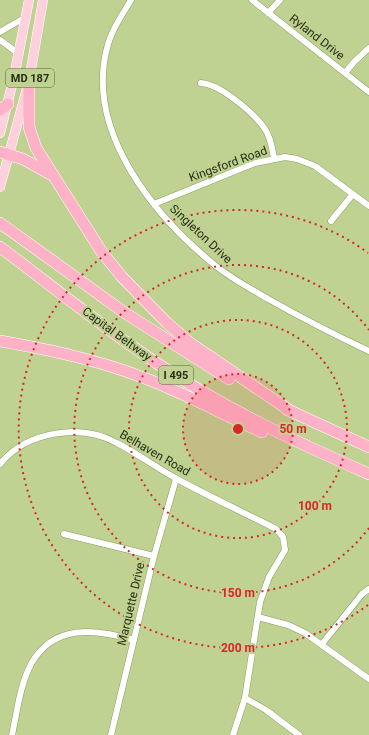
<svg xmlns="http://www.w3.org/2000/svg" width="369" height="735" font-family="Roboto,sans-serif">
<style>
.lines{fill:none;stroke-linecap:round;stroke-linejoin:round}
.street-casing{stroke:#8b9c5d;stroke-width:7}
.primary-casing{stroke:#fff;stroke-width:10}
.highway-casing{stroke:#fff;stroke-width:12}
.street{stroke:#fff;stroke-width:6}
.primary{stroke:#fed1dd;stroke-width:9}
.highway{stroke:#feb2c7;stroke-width:11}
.ring{fill:none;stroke:#d62828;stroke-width:2;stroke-dasharray:2 4}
.labels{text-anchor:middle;stroke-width:4;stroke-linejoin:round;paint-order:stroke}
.shield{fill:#bfd291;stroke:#55603a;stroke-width:1}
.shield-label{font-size:11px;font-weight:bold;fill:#282f15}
.street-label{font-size:12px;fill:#282f15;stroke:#bfd291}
.centre{fill:#d62828;stroke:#bfd291;stroke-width:2}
.ring-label{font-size:12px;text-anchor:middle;font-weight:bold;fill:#d62828;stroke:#bfd291;stroke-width:4;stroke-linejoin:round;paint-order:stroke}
</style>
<rect width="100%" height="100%" fill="#bfd291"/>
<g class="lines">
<defs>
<path id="street" d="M 131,0 C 122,15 111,31 107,48 C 85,132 155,217 216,266 C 232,279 251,289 270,300 C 302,318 335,335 369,351
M 252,0 L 369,92
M 268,13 L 280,0
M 0,32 L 26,17
M 0,40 L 19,54
M 345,73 L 354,62 L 369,48
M 201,83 C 220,84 254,113 265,129 C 271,138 272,148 274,158
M 154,204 L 255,163 L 285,157 L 297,159 L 315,166 L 369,206
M 331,221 L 353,194
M 0,464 C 27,431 81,423 117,443 C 138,454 157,468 177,479 C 210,497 243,512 276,529 L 283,537 L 285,550 L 269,577 L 260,602 L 245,698 L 233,735
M 64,534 L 154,556
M 258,617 L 288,625 L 305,633 L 369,679
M 322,644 L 362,594 L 369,589
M 245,698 L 266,710 L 299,735
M 12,735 C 17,712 20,685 31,664 C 54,623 96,629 134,640
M 111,735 L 154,556 L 176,479"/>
<path id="primary" d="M 0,133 L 14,77 L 29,0
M 0,187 L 29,81 L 43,0"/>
<path id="highway" d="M 29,81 L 29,127 L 36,148 L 101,251 L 122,277 L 166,322 L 190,343 L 292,412
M 0,110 L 8,104
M 0,152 L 23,159 L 50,174
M 0,223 L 125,313 L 229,379
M 0,247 C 52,286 103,328 158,364 C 224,408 296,442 369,474
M 0,341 C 50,350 99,360 147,379 C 186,394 224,415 262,432
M 286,409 L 369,447"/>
</defs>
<use href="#street" class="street-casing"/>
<use href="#primary" class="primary-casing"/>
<use href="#highway" class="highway-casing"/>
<use href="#street" class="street"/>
<use href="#primary" class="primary"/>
<use href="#highway" class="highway"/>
</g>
<circle cx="238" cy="429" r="55" fill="#d62828" fill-opacity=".12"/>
<g class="ring">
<circle cx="238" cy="429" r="55"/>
<circle cx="238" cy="429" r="109"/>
<path d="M369 528A164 164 0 1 1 369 330"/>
<path d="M368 605A219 219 0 1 1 368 253"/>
</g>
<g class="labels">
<g class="shield">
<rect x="6" y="69" width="48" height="18" rx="3"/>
<rect x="159" y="366" width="34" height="18" rx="3"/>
</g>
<g class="shield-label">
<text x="30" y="82">MD 187</text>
<text x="176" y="379">I 495</text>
</g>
<g class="street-label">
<text transform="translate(317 37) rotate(38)" y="4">Ryland Drive</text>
<text transform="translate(228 164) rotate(-20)" y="4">Kingsford Road</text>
<text transform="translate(201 234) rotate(43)" y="4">Singleton Drive</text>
<text transform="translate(117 334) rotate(36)" y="4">Capital Beltway</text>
<text transform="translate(155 453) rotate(30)" y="4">Belhaven Road</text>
<text transform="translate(131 604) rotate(-77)" y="4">Marquette Drive</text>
</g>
</g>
<circle cx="238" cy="429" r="6" class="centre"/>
<g class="ring-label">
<text x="293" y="433">50 m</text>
<text x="315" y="510">100 m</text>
<text x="238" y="597">150 m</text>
<text x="238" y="652">200 m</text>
</g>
</svg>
